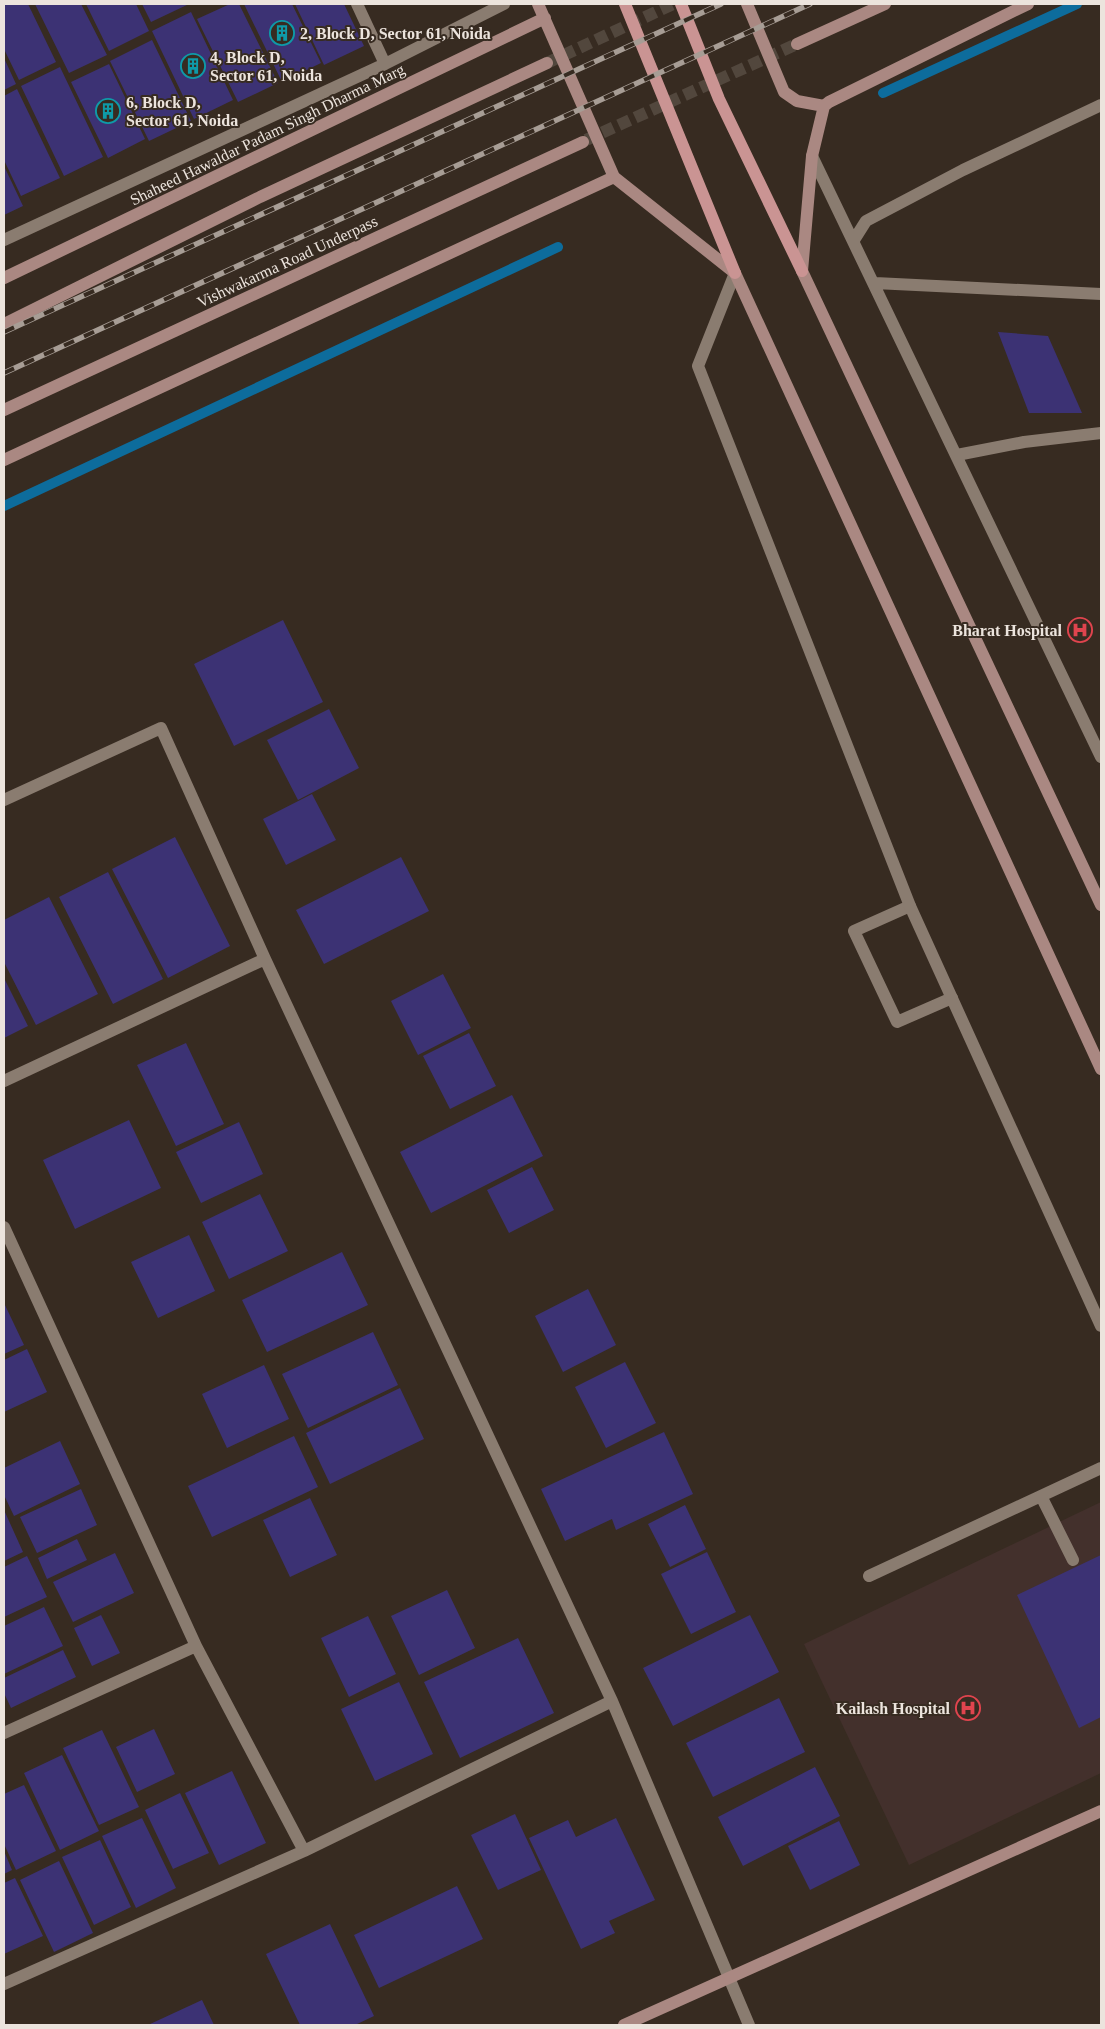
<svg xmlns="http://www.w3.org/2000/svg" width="1105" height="2029" font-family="'Times New Roman',serif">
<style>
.medical{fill:#43302c}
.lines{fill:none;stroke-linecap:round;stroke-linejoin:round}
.stream{stroke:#0d6c9c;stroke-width:10}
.building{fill:#3c3274}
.secondary-tunnel{stroke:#52473d;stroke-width:12;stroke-dasharray:12 6;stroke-linecap:butt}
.lane{stroke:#8a7c70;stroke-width:12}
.street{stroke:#8a7c70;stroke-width:12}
.secondary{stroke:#aa8882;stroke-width:12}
.primary{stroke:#ca9493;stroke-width:12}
.rail-casing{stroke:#a79d95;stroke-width:5.5}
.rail{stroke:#372b21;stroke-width:4;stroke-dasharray:11;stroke-linecap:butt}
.labels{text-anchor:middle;stroke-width:4;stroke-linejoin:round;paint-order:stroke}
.poi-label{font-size:16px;font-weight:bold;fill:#ece4dd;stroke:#372b21;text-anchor:start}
.street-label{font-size:16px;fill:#ece4dd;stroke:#372b21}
</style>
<rect width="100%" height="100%" fill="#372b21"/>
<path class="medical" d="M 1101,1502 L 1101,1773 L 909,1865 L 804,1644 Z"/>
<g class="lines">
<path class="stream" d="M 883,93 L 1077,4
M 4,506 L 558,247"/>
</g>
<path class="building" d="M 4,4 L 28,4 L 56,62 L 19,80 L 4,49 Z
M 35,4 L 81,4 L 107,55 L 69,73 Z
M 86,4 L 136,4 L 149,31 L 109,51 Z
M 142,4 L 189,4 L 151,22 Z
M 230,4 L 239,4 L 278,83 L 238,102 L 197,19 Z
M 244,4 L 292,4 L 321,63 L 282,82 Z
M 295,4 L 344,4 L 364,46 L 324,65 Z
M 191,12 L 233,100 L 194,119 L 152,31 Z
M 152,40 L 191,121 L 149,141 L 110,61 Z
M 4,58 L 16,84 L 4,90 Z
M 109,64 L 145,139 L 108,158 L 71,82 Z
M 60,67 L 103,157 L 64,176 L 21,86 Z
M 17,89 L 60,178 L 21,196 L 4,160 L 4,96 Z
M 4,166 L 23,206 L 4,215 Z
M 998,332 L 1048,336 L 1082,413 L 1029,413 Z
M 283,620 L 323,702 L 234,746 L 194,664 Z
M 329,709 L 359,768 L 298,800 L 267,740 Z
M 312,794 L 336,840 L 286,865 L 263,819 Z
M 175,837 L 230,946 L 168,978 L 112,869 Z
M 401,857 L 429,911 L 324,964 L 296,910 Z
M 108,872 L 163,979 L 113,1004 L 59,897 Z
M 49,897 L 98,994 L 36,1025 L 4,962 L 4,920 Z
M 443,974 L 471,1028 L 418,1055 L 391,1001 Z
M 4,978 L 28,1026 L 4,1038 Z
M 469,1033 L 496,1086 L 450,1109 L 423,1056 Z
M 186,1043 L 224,1124 L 176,1146 L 137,1065 Z
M 512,1095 L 543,1156 L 431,1213 L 400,1152 Z
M 129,1120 L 161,1188 L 75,1229 L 43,1160 Z
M 239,1122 L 263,1174 L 201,1203 L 176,1152 Z
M 532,1167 L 554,1210 L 509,1233 L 487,1190 Z
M 260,1194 L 288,1251 L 229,1279 L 202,1222 Z
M 189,1235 L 215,1291 L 158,1318 L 131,1262 Z
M 342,1252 L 368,1305 L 267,1352 L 242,1300 Z
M 588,1289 L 616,1345 L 563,1372 L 535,1316 Z
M 4,1303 L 24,1345 L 4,1354 Z
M 373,1332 L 398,1385 L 308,1428 L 282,1374 Z
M 27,1349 L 47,1392 L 4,1412 L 4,1360 Z
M 625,1362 L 656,1423 L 606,1448 L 575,1387 Z
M 264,1365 L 289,1419 L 227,1448 L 202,1394 Z
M 400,1388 L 424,1439 L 330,1484 L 306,1433 Z
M 664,1432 L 693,1494 L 616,1530 L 612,1519 L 565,1541 L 541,1489 Z
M 294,1436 L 318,1487 L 212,1537 L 188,1486 Z
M 60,1441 L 80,1484 L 14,1516 L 4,1495 L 4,1468 Z
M 81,1489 L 97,1525 L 37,1553 L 20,1517 Z
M 310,1498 L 337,1555 L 290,1577 L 263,1520 Z
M 685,1505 L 706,1549 L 670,1567 L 648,1524 Z
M 4,1510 L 23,1552 L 4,1561 Z
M 77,1539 L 87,1560 L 47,1579 L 38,1558 Z
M 707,1552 L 736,1612 L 691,1634 L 661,1574 Z
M 115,1553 L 134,1593 L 73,1622 L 53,1582 Z
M 1101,1555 L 1101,1717 L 1079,1728 L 1017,1595 Z
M 27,1556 L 47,1597 L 4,1617 L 4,1567 Z
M 447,1590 L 475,1648 L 419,1675 L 391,1616 Z
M 44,1607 L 63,1646 L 4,1674 L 4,1626 Z
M 101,1615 L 120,1653 L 92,1666 L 74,1628 Z
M 750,1615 L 779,1672 L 673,1726 L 643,1668 Z
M 368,1616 L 396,1674 L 349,1697 L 321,1638 Z
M 518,1638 L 554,1713 L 460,1758 L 424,1682 Z
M 63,1650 L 76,1677 L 11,1708 L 4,1693 L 4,1678 Z
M 399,1682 L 433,1754 L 375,1781 L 341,1709 Z
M 779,1698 L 805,1752 L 713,1797 L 686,1743 Z
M 154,1729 L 175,1774 L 137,1792 L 116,1747 Z
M 102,1730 L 139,1807 L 99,1825 L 63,1748 Z
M 62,1755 L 99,1831 L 60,1850 L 24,1773 Z
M 815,1767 L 840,1816 L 743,1866 L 718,1817 Z
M 232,1771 L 266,1843 L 219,1865 L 185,1793 Z
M 24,1785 L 56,1851 L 16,1870 L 4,1844 L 4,1794 Z
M 180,1793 L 209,1853 L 173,1869 L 145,1810 Z
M 515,1814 L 541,1870 L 498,1890 L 471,1835 Z
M 142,1818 L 176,1888 L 136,1908 L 102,1836 Z
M 616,1818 L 655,1900 L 609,1921 L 615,1933 L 581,1949 L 529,1838 L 568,1820 L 576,1837 Z
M 839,1821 L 860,1865 L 810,1890 L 788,1846 Z
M 100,1840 L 131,1907 L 94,1925 L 62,1857 Z
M 4,1851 L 12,1870 L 4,1874 Z
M 59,1861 L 93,1933 L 54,1952 L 20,1880 Z
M 15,1878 L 43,1936 L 4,1954 L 4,1883 Z
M 457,1886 L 483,1939 L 379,1988 L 354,1935 Z
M 330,1924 L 374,2016 L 355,2025 L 300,2025 L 266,1954 Z
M 202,2000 L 214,2025 L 148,2025 Z"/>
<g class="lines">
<path class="secondary-tunnel" d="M 547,63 L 673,4
M 586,140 L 797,44"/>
<path class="lane" d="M 910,906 L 854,931 L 897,1022 L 952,998"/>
<path class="street" d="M 357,4 L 385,64
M 812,156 L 1101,757
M 4,240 L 385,64 L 504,4
M 854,240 L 866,221 L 963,170 L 1101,105
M 735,273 L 698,366 L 910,906 L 1101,1326
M 875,283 L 1101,294
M 957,455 L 1024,442 L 1101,433
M 4,800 L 161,728 L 265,959 L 612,1701 L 749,2025
M 4,1081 L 265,959
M 4,1227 L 196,1646 L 304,1851
M 1041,1496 L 1073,1560
M 869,1576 L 1101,1468
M 4,1733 L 196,1646
M 4,1984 L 304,1851 L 612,1701"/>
<path class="secondary" d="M 538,4 L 614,177 L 735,273 L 1101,1069
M 747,4 L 784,92 L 797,101 L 824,106
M 1028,4 L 829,102 L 824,106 L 812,156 L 802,271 L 1101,905
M 797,44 L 885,4
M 4,278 L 545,18
M 4,324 L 260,197 L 547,63
M 4,410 L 583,142
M 4,460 L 614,177
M 624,2025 L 1101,1811"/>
<path class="primary" d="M 625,4 L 735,273
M 681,4 L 719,99 L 802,271"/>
<defs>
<path id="rail" d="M 4,332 L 721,4
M 4,373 L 810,4"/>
</defs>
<use href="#rail" class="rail-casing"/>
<use href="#rail" class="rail"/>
</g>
<defs>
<symbol id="building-ring" viewBox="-11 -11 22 22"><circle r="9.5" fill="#372b21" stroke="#0f9aa8" stroke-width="1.5"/><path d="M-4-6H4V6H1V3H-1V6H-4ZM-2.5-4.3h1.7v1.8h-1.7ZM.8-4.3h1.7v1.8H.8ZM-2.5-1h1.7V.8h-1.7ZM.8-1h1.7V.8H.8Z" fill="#0f9aa8"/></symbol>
<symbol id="hospital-ring" viewBox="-11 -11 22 22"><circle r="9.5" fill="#372b21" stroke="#e0444e" stroke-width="1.5"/><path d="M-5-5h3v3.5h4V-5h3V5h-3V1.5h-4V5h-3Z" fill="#e0444e"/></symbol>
</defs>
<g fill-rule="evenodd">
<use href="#building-ring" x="268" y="19" width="28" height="28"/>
<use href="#building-ring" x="179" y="52" width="28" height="28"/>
<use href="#building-ring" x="94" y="97" width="28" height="28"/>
<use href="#hospital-ring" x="1066" y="616" width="28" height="28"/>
<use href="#hospital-ring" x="954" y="1694" width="28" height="28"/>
</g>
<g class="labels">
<g class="poi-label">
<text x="300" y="39">2, Block D, Sector 61, Noida</text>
<text x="210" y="63">4, Block D,<tspan x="210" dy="18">Sector 61, Noida</tspan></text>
<text x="126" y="108">6, Block D,<tspan x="126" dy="18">Sector 61, Noida</tspan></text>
<text x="1062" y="636" text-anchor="end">Bharat Hospital</text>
<text x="950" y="1714" text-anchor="end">Kailash Hospital</text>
</g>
<g class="street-label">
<text transform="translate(267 134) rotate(-26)" y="6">Shaheed Hawaldar Padam Singh Dharma Marg</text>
<text transform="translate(287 261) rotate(-25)" y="6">Vishwakarma Road Underpass</text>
</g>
</g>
<rect width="1105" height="2029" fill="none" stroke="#ece4dd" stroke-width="10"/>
</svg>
